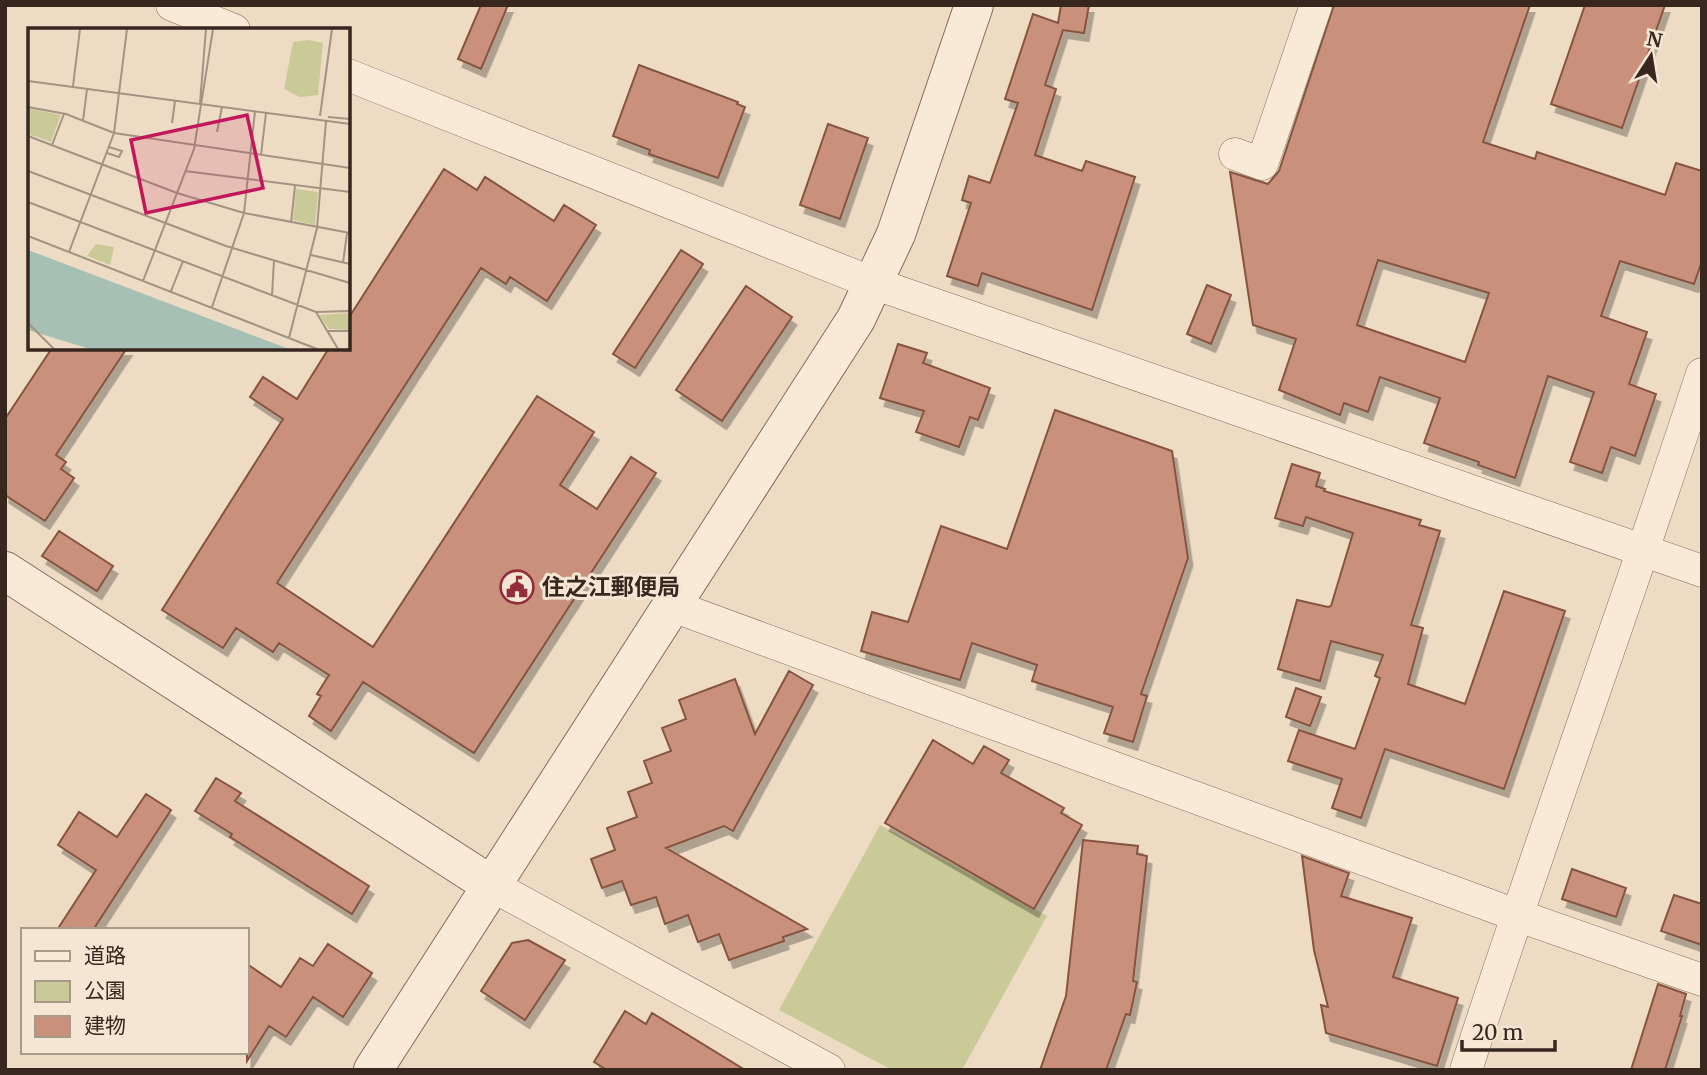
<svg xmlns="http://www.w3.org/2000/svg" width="1707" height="1075" font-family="Merriweather,'Noto Sans JP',serif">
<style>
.green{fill:#caca98}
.building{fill:#c9917b;stroke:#855442;stroke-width:2;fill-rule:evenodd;filter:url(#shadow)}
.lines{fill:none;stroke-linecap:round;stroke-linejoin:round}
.minor-casing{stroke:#876c5b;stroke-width:33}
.tertiary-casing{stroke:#876c5b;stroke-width:40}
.minor{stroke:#f8ead7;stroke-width:32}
.tertiary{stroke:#f8ead7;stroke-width:38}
.labels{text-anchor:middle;stroke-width:6;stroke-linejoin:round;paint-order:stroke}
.poi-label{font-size:23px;font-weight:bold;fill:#37271f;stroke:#f4e6d3;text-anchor:start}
.inset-road{fill:none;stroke:#a49382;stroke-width:2}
.view{fill:#c2185b;fill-opacity:0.15;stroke:#c2185b;stroke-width:3.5}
.inset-edge{fill:none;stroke:#37271f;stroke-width:3.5}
</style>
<defs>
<filter id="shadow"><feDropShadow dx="4.5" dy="8" stdDeviation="0" flood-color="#0004"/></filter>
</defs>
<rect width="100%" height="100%" fill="#eddbc4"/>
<path class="green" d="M 880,825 L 1047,916 L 962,1070 L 892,1070 L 779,1010 Z"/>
<path class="building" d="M 481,5 L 508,5 L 481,69 L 458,59 Z
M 1061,5 L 1089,5 L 1084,33 L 1063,30 L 1045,85 L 1056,89 L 1035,155 L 1082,171 L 1086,161 L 1135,177 L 1092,310 L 982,273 L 978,286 L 947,276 L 971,203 L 962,200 L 969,176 L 990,183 L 1018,103 L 1005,99 L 1033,14 L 1058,23 Z
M 1334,5 L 1530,5 L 1483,142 L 1535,159 L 1537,152 L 1665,195 L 1676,163 L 1702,171 L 1702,261 L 1694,284 L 1620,261 L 1601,316 L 1647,332 L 1629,384 L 1656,394 L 1635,456 L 1611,447 L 1602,473 L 1570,462 L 1594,392 L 1548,376 L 1515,478 L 1478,465 L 1479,462 L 1424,443 L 1440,398 L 1380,377 L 1368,412 L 1344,403 L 1340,415 L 1279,390 L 1296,339 L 1253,325 L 1230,172 L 1268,184 L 1279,171 ZM 1378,260 L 1489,293 L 1465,362 L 1357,325 Z
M 1585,5 L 1665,5 L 1622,128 L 1551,104 Z
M 639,65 L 738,102 L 737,104 L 745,107 L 718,178 L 649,154 L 650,150 L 613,136 Z
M 828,124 L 868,138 L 840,219 L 800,205 Z
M 444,169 L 477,190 L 485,177 L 554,221 L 564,205 L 596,225 L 547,301 L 510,277 L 506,284 L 481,268 L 277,583 L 373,647 L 537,396 L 594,432 L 560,485 L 597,509 L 631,457 L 656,473 L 474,753 L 363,682 L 331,731 L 309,716 L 321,696 L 317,694 L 329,675 L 279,643 L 273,652 L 236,628 L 223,648 L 162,610 L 283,419 L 250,397 L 263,377 L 297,399 L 329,348 L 348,348 L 348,319 Z
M 681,250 L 703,264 L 635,368 L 613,354 Z
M 1207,285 L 1231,295 L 1211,344 L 1187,334 Z
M 746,286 L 792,317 L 722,421 L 676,390 Z
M 898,344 L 927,353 L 923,363 L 990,388 L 978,420 L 970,417 L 959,447 L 916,432 L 924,411 L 880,398 Z
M 52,348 L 127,348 L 56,455 L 66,462 L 61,469 L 74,478 L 45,521 L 5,495 L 5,419 Z
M 1055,410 L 1172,451 L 1188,558 L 1141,694 L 1147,696 L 1133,742 L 1104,733 L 1113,707 L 1032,681 L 1037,665 L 972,643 L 960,680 L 861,651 L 872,612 L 908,622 L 941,526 L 1007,549 Z
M 1292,464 L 1320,473 L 1316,486 L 1325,489 L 1324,491 L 1421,520 L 1419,525 L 1440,531 L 1411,625 L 1423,628 L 1408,684 L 1465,704 L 1504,591 L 1565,611 L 1504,789 L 1385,749 L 1361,818 L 1332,808 L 1342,779 L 1288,761 L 1299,730 L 1355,749 L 1380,678 L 1375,676 L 1383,655 L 1331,641 L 1320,681 L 1278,669 L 1297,600 L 1328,607 L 1331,606 L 1353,533 L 1306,517 L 1303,526 L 1275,518 Z
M 59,531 L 113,566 L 97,591 L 42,556 Z
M 789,671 L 813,685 L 733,831 L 724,826 L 666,848 L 807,929 L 783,937 L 784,941 L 729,960 L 719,934 L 698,942 L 688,915 L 665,924 L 656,897 L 631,905 L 622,881 L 602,888 L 591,859 L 615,850 L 607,828 L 637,817 L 628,792 L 652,783 L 644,761 L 671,751 L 662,728 L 686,719 L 679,700 L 735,679 L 755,734 Z
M 1296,688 L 1321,697 L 1310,726 L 1286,717 Z
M 933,740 L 973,764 L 984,746 L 1009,760 L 1001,773 L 1064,808 L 1061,813 L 1082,825 L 1034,909 L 885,823 Z
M 216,778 L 241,793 L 235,801 L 369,886 L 352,914 L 230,837 L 232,834 L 195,811 Z
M 146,794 L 171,810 L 93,930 L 57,930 L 96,870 L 58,845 L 79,812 L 117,837 Z
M 1083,840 L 1138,846 L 1137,854 L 1147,856 L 1133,981 L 1137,982 L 1130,1015 L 1126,1014 L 1106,1070 L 1040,1070 L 1066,996 Z
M 1302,856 L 1349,873 L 1341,896 L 1412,918 L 1393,977 L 1458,998 L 1437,1066 L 1326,1033 L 1321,1005 L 1328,1007 L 1314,950 Z
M 1572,869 L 1626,888 L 1616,917 L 1562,899 Z
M 1674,895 L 1702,904 L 1702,945 L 1661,931 Z
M 528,940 L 565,960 L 525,1020 L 481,991 L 512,943 Z
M 328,944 L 372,973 L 343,1017 L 313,997 L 286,1037 L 269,1026 L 247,1061 L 247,964 L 281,987 L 300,958 L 313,966 Z
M 1658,984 L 1686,994 L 1680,1016 L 1682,1016 L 1665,1070 L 1631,1070 Z
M 625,1011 L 646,1024 L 652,1013 L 745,1070 L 607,1070 L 594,1062 Z"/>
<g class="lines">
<defs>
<path id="minor" d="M 172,5 L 234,30
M 348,75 L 873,283 L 1702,571
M 1235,154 L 1262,164 L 1316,5
M 670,605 L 1516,915 L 1702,980
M 491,885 L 829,1070
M 1466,1070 C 1541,837 1626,607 1702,374"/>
<path id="tertiary" d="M 5,571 L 491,885
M 373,1070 L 856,319 L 896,234 L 974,5"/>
</defs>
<use href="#minor" class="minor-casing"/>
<use href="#tertiary" class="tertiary-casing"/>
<use href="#minor" class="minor"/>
<use href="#tertiary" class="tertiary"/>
</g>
<defs>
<symbol id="civic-ring" viewBox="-11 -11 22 22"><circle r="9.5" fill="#f4e6d3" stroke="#942d3b" stroke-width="1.5"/><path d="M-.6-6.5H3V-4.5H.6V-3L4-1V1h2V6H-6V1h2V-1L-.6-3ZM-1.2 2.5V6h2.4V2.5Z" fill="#942d3b"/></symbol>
</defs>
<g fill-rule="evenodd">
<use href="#civic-ring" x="498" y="568" width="38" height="38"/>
</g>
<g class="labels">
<g class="poi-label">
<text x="542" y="595">住之江郵便局</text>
</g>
</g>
<g transform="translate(28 28)">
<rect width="322" height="322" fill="#eddbc4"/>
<path d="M 281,12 L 295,15 L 290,67 L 272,69 L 256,61 L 265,14 ZM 0,80 L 33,87 L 23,114 L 0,106 ZM 268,161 L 290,164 L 287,197 L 265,192 ZM 68,216 L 86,219 L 82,237 L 59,228 ZM 322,285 L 322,302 L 301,301 L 291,287 Z" fill="#caca98"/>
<path d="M 0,222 L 261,321 L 62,321 L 0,302 Z" fill="#a6c0b5"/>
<path class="inset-road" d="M 0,53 L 322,96M 0,53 L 322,96M 45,58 L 52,1M 172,75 L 178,1M 0,79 L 38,86 L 86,105 L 322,140M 292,88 L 304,1M 300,89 L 322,91M 55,93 L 59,61M 144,95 L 147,73M 189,104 L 194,79M 0,108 L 149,165 L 216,185 L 322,205M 24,117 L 36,86M 79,125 L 91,129 L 94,123 L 81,119M 233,127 L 238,85M 0,143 L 198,218 L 322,255M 157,143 L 322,164M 0,174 L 288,284 L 322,283M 263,195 L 267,158M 0,208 L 289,321M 41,224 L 86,105 L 99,1M 283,227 L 322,236M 315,235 L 319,205M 115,253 L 166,121 L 185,1M 143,263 L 155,233M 244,267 L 246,233M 184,279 L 216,185 L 227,83M 288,284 L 310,321M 0,295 L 26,321M 300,303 L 322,303M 261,310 L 289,200 L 298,93"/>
<path class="view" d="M 219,87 L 235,160 L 118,185 L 103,112 Z"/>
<rect width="322" height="322" class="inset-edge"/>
</g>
<rect width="1707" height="1075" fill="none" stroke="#37271f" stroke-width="14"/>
<rect x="21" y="928" width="228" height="126" fill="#f4e6d3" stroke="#a89a8b" stroke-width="2"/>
<rect x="35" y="951" width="35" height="10" fill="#f8ead7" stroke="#a89a8b" stroke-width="2"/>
<text x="84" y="963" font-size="21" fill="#37271f">道路</text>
<rect x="35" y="981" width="35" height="21" fill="#caca98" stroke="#a89a8b" stroke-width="2"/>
<text x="84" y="998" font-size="21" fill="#37271f">公園</text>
<rect x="35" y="1016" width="35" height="21" fill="#c9917b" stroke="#a89a8b" stroke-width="2"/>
<text x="84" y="1033" font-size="21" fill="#37271f">建物</text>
<g transform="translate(1651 56) rotate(12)" stroke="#f4e6d3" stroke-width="5" paint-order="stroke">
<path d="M0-5L12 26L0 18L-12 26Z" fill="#37271f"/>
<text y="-10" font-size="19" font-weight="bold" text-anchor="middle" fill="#37271f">N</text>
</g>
<path d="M1462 1040v10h93v-10" fill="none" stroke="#37271f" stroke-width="3.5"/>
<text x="1472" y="1040" font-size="21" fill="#37271f" stroke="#f4e6d3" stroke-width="5" paint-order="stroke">20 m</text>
</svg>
